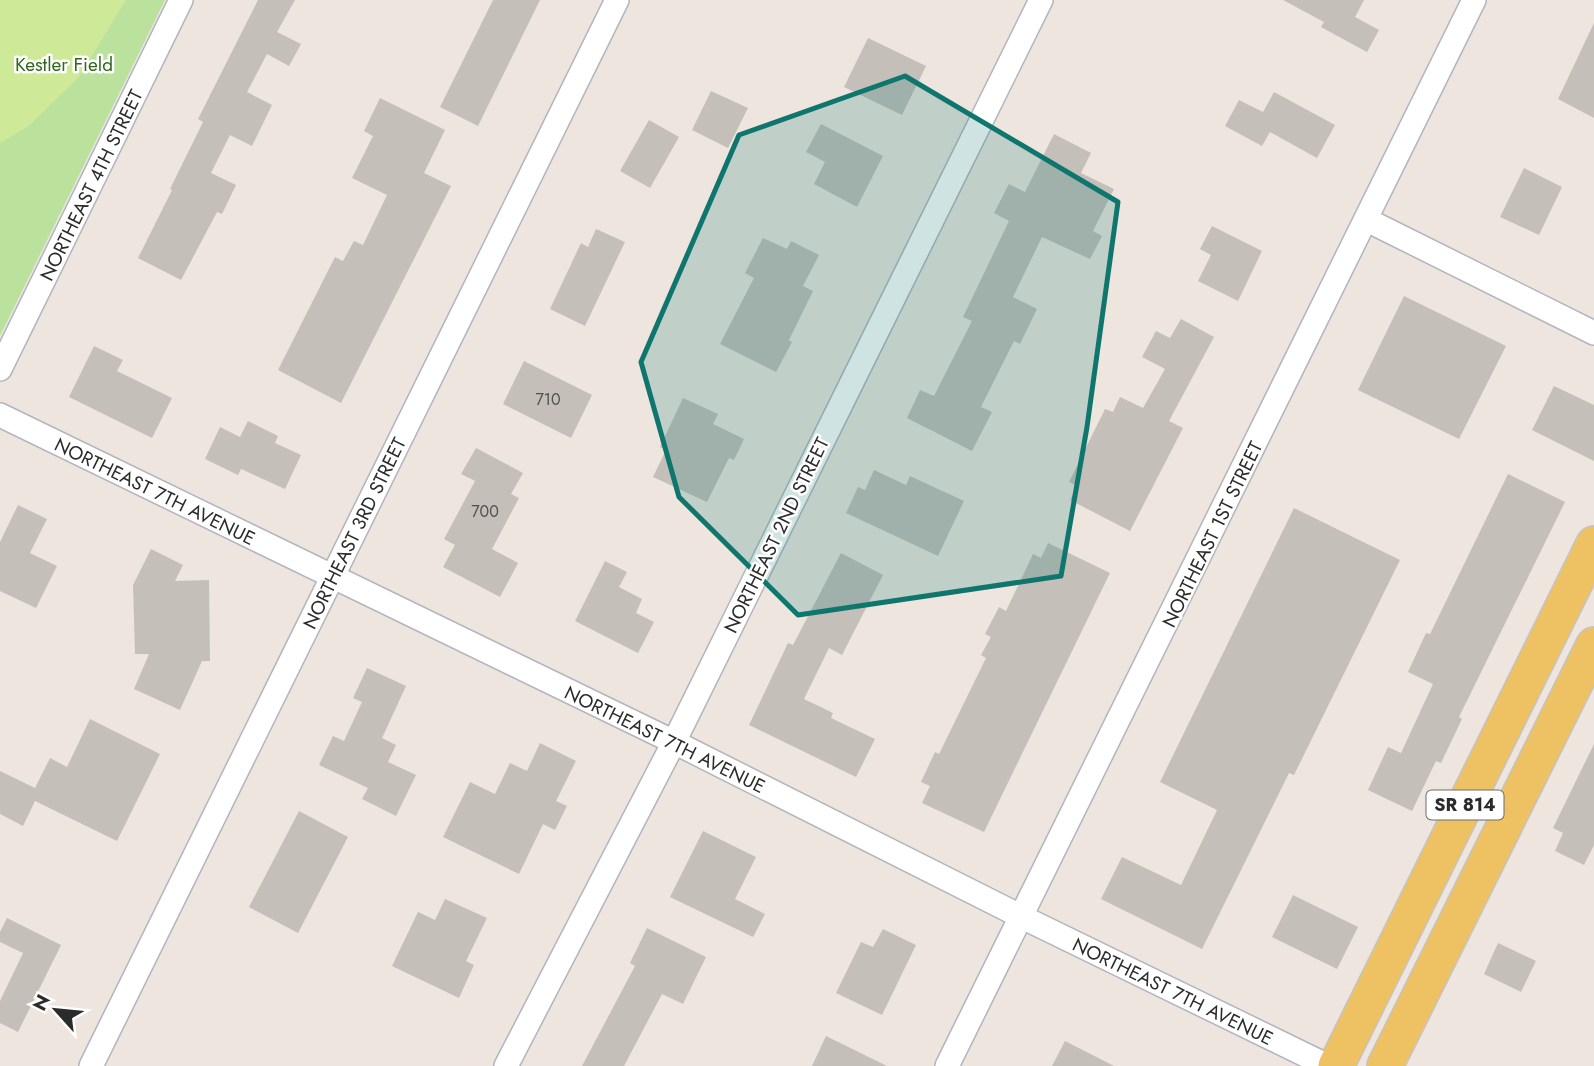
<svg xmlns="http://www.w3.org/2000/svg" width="1594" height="1066" font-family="Jost,sans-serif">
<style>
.green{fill:#bae29c}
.pitch{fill:#cee998}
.building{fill:#c5bfba}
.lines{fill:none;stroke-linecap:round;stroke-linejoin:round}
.minor-casing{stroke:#b1b5bf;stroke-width:26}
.primary-casing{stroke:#c4c4c4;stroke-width:38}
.minor{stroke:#fff;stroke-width:23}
.primary{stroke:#eec162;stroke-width:35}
.marked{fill:#0f766e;fill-opacity:0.2;stroke:#0f766e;stroke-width:5;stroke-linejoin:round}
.labels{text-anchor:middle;stroke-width:5;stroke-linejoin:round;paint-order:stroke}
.number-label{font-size:16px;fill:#52504f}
.shield{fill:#fff;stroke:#6b6b6b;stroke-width:2}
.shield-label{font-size:18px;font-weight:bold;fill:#2b2b2b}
.park-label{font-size:19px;fill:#32681c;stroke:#fff}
.street-label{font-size:19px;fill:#2b2b2b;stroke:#fff}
</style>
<rect width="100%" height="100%" fill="#ede5de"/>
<path class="green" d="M 0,0 L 165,0 L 0,336 Z"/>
<path class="pitch" d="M 0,0 L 126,0 L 79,77 L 29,126 L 0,143 Z"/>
<path class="building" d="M 258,0 L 295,0 L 277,32 L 301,44 L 289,66 L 267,54 L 247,92 L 272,105 L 252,146 L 230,135 L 211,173 L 236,185 L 222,214 L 217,212 L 181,280 L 138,258 L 172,190 L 170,189 L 203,122 L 198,119 Z
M 493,0 L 540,0 L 478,126 L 440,107 Z
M 1283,0 L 1364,0 L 1355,17 L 1379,30 L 1367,52 L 1321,27 L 1324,22 Z
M 1594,23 L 1594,118 L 1558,99 Z
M 868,38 L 926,66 L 902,115 L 844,87 Z
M 711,91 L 748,108 L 728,148 L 692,130 Z
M 1274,92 L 1335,125 L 1317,158 L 1270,132 L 1262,146 L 1225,126 L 1239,100 L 1263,112 Z
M 380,98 L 445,130 L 424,173 L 451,186 L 341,403 L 278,370 L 335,257 L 343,261 L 354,241 L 363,245 L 387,195 L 352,178 L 373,136 L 364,131 Z
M 649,120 L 679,137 L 650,188 L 620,171 Z
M 821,124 L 883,156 L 857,207 L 814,184 L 825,162 L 806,152 Z
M 1054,134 L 1091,153 L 1081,173 L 1114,189 L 1093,231 L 1102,236 L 1090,259 L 1042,237 L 1013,297 L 1037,309 L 1020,344 L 1014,341 L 981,407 L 992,412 L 972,451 L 907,418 L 920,390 L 934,396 L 972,321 L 963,317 L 1009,221 L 994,213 L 1009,184 L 1025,192 Z
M 1524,168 L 1562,187 L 1539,235 L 1500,217 Z
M 1212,226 L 1262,251 L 1238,301 L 1198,281 L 1211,255 L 1200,249 Z
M 596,229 L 625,242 L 585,326 L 550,309 L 581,243 L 588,247 Z
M 763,238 L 787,249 L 791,241 L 819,255 L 803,286 L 813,291 L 789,340 L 792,342 L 776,372 L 720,344 L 754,278 L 745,273 Z
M 1404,296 L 1506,346 L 1459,439 L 1358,390 Z
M 1181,319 L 1214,337 L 1169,421 L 1183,428 L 1130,531 L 1070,500 L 1077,486 L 1069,482 L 1105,409 L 1113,412 L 1120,397 L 1143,408 L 1165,369 L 1142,357 L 1156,331 L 1170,338 Z
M 94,346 L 123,360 L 117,371 L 172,398 L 152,438 L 69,397 Z
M 524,361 L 592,395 L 571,438 L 503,404 Z
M 1554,386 L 1594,405 L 1594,461 L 1532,430 Z
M 683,398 L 718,414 L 713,424 L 744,439 L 734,460 L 729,458 L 707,502 L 653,477 L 666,450 L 660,447 Z
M 248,421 L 278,436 L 275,443 L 301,455 L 285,489 L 241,469 L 238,475 L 205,459 L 220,427 L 240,437 Z
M 476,448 L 523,473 L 511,494 L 519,498 L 492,549 L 518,563 L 500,597 L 443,567 L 455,545 L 444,539 L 475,481 L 461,474 Z
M 874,470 L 906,485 L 910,476 L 964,501 L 938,556 L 846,513 L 858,487 L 865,490 Z
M 1508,474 L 1565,502 L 1459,717 L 1462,719 L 1441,763 L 1436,761 L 1412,811 L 1368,790 L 1388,747 L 1401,753 L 1433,684 L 1408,672 L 1426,633 L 1430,634 Z
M 18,505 L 47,519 L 30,553 L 57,566 L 36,608 L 0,591 L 0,542 Z
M 1294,508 L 1400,560 L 1294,775 L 1289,773 L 1202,949 L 1101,899 L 1122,857 L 1181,885 L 1217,810 L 1160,782 Z
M 1048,543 L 1110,573 L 984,832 L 922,803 L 930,786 L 921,782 L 935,752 L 939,754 L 986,658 L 981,655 L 991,637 L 985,634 L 999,607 L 1006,611 L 1033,554 L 1041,558 Z
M 151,549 L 183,565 L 175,581 L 209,580 L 210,661 L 202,661 L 180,710 L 134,689 L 149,654 L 135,654 L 133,585 Z
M 841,553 L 883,575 L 842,655 L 829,648 L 804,699 L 833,713 L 831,718 L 875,739 L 856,777 L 749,725 L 788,643 L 793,645 Z
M 605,561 L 627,572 L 619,587 L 642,599 L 636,613 L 654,622 L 638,653 L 575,621 Z
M 367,668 L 406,686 L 382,738 L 396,745 L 388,762 L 416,775 L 396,816 L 362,799 L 368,788 L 319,765 L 333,736 L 344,741 L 362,702 L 353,698 Z
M 90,719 L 160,754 L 117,841 L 35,801 L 23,826 L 0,814 L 0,771 L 35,788 L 50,758 L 67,767 Z
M 540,743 L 576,761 L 556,801 L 567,806 L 555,830 L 543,824 L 519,874 L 443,837 L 470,782 L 495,794 L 510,763 L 527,771 Z
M 1594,744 L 1594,845 L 1584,865 L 1555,851 L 1563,833 L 1553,828 Z
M 299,811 L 348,837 L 298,933 L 249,907 Z
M 703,831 L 756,857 L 735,899 L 765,914 L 753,937 L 670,897 Z
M 1293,895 L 1358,927 L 1337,969 L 1272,937 Z
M 445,899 L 487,918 L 466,961 L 474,965 L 459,998 L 392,966 L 418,912 L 435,920 Z
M 7,918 L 61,945 L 18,1032 L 0,1023 L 0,1001 L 23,953 L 0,942 L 0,932 Z
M 647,928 L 706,957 L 683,1004 L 662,994 L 624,1066 L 582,1066 L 635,966 L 630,963 Z
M 883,929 L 916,945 L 882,1015 L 836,993 L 861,942 L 873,947 Z
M 1498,943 L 1536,961 L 1521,992 L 1484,974 Z
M 826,1036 L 887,1066 L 812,1066 Z
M 1065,1041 L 1114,1066 L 1052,1066 Z"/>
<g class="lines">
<defs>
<path id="minor" d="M 1367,220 L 1594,333
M 0,369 L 181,0
M 0,415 L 674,742 L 1022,917 L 1328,1066
M 91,1066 L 617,0
M 506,1066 L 674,742 L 1041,0
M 947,1066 L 1474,0"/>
<path id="primary" d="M 1336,1066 L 1594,544
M 1385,1066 L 1594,645"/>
</defs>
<use href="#minor" class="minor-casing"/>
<use href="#primary" class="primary-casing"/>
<use href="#minor" class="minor"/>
<use href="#primary" class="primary"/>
</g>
<path class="marked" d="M 905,76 L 1118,202 L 1087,427 L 1061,576 L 798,615 L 679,497 L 641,362 L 739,135 Z"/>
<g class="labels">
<g class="number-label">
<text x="548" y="405">710</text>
<text x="485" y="517">700</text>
</g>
<rect class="shield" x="1426.5" y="790.5" width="77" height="29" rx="5"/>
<g class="shield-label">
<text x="1465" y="811">SR 814</text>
</g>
<g class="park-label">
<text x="64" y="71">Kestler Field</text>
</g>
<g class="street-label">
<text transform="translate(91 185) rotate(-64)" y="7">NORTHEAST 4TH STREET</text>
<text transform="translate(155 491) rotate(26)" y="7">NORTHEAST 7TH AVENUE</text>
<text transform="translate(354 533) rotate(-64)" y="7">NORTHEAST 3RD STREET</text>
<text transform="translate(1212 534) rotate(-64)" y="7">NORTHEAST 1ST STREET</text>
<text transform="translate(776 535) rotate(-64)" y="7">NORTHEAST 2ND STREET</text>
<text transform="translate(665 739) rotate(26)" y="7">NORTHEAST 7TH AVENUE</text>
<text transform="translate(1173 991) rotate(26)" y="7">NORTHEAST 7TH AVENUE</text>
</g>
</g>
<g transform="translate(56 1010) rotate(297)" stroke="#ffffff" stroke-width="5" paint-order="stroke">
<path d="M0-5L12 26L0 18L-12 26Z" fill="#2b2b2b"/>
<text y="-10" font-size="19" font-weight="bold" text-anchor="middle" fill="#2b2b2b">N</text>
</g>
</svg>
